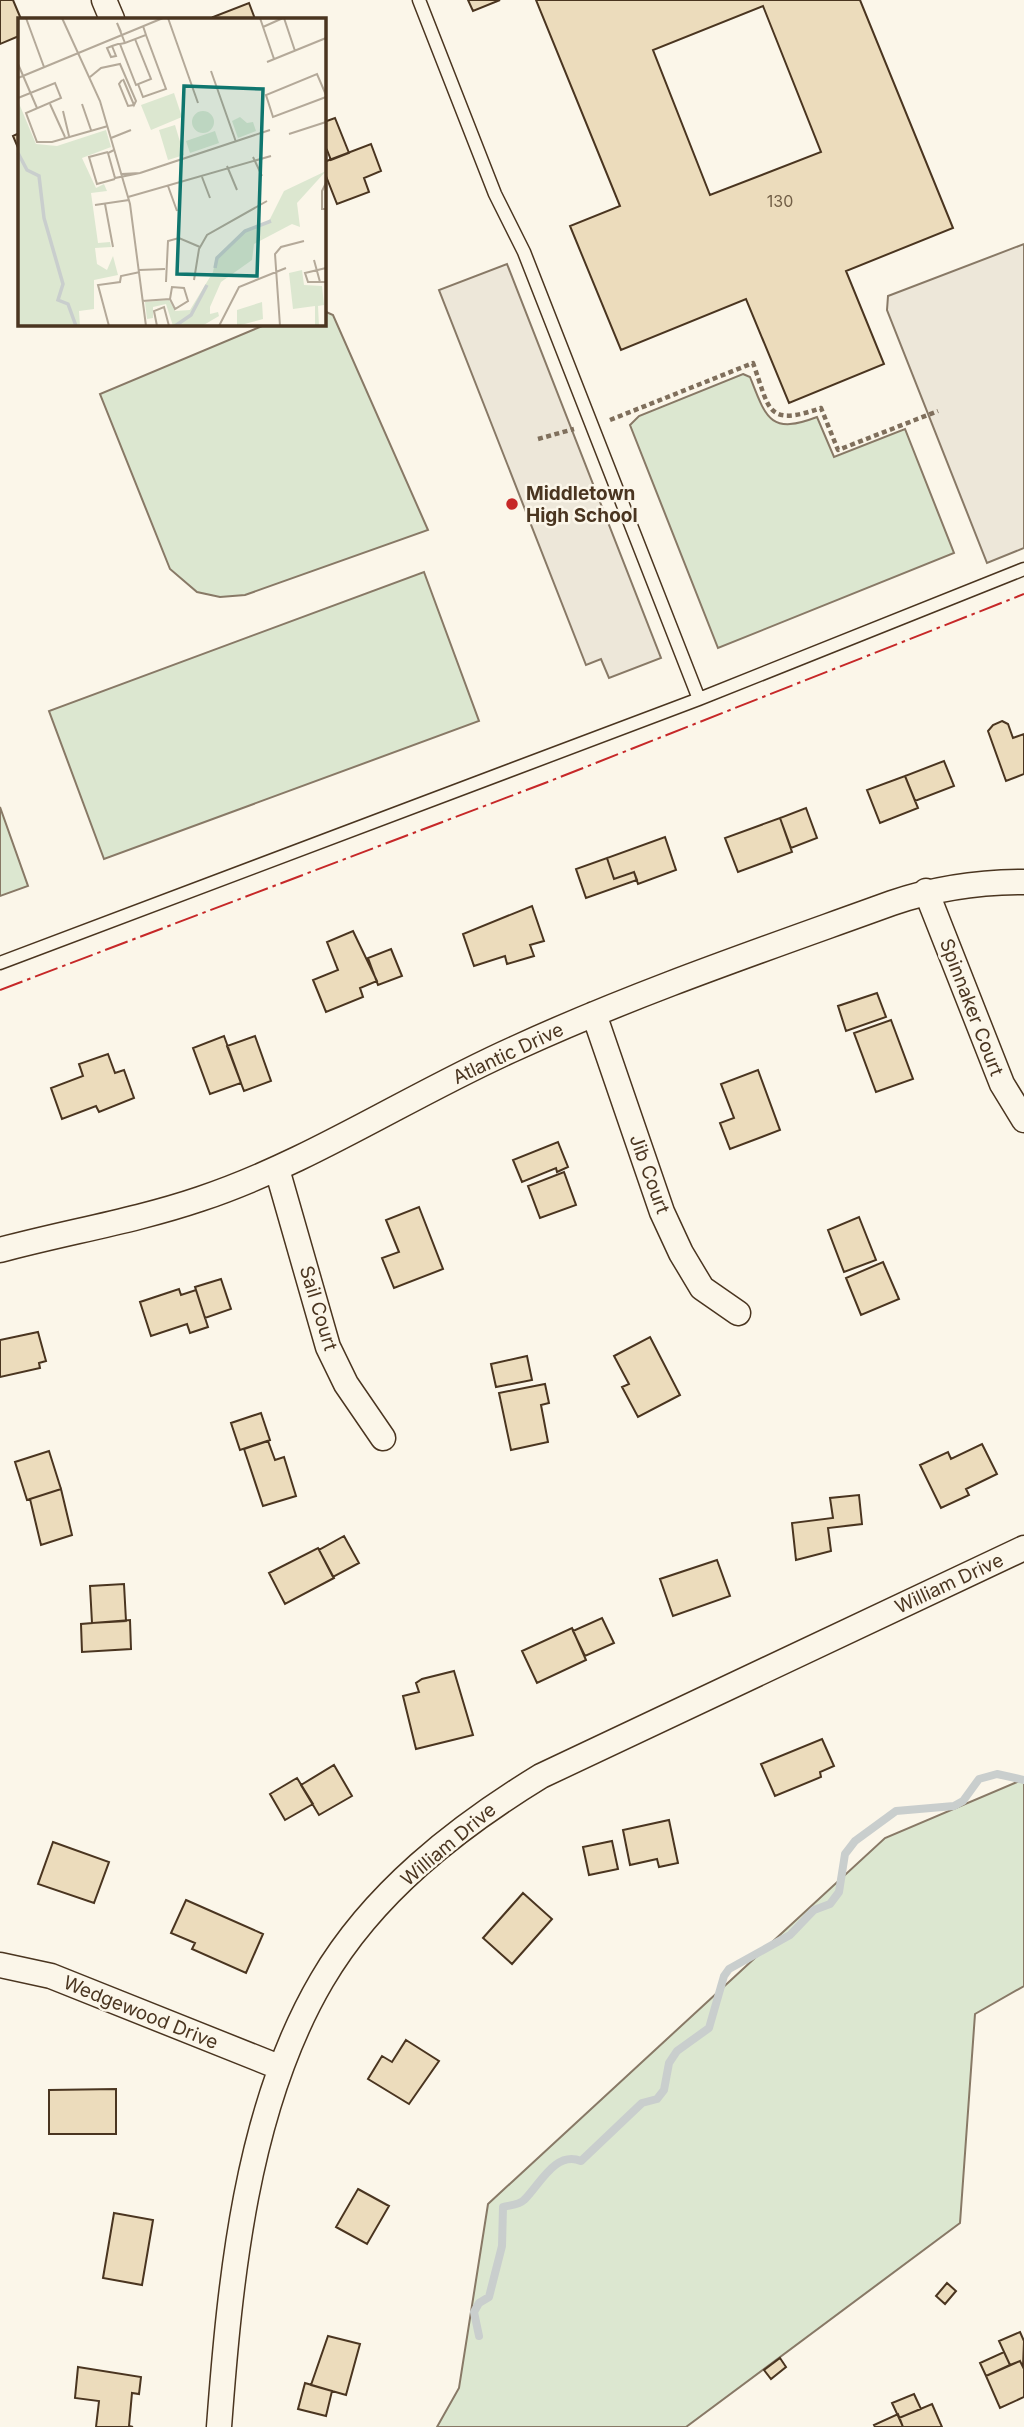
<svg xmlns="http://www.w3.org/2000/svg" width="1024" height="2427" font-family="Inter,sans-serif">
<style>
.green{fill:#dce7d0;stroke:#887966;stroke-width:2}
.parking{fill:#ede7d9;stroke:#887966;stroke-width:2}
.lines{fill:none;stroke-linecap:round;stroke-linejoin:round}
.stream{stroke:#c9cecd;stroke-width:8}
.building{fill:#ecdcbc;stroke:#4a3520;stroke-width:2;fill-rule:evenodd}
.service-casing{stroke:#4a3520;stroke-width:15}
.minor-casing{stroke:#4a3520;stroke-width:27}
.path{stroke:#7f6f5c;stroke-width:4.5;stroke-dasharray:5 3.5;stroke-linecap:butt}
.service{stroke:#fbf6e9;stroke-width:12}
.minor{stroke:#fbf6e9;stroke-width:24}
.power{stroke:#c62828;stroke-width:2;stroke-dasharray:24 5 3.5 5;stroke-linecap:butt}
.poi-dot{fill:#c62828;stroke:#fbf6e9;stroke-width:2.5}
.labels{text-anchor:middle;stroke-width:5;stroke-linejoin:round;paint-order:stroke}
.number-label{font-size:16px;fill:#725f47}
.poi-label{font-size:19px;font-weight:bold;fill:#4a3520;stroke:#fbf6e9;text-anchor:start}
.street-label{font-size:19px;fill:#4a3520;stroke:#fbf6e9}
.inset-river{fill:none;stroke:#c9cecd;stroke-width:3.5}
.inset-road{fill:none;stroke:#b4a999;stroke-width:2}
.view{fill:#0f766e;fill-opacity:0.15;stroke:#0f766e;stroke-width:3.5}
.inset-edge{fill:none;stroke:#4a3520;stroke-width:3.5}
</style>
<rect width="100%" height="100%" fill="#fbf6e9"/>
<path class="green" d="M 324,311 L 333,315 L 428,530 L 245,595 L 220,597 L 197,592 L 170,569 L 100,394 L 267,324 L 324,324 Z
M 743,374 L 750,377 C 766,418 770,435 817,417 L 834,457 L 905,429 L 954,553 L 718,648 L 630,425 L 639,416 Z
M 424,572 L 479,721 L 104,859 L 49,711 Z
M 0,807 L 28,886 L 0,896 Z
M 1024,1779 L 1024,1986 L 975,2014 L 960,2223 L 686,2427 L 437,2427 L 459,2388 L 488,2204 L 885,1838 Z"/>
<path class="parking" d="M 1024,244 L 1024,548 L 987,563 L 887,310 L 888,296 Z
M 507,264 L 661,658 L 609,678 L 601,659 L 586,665 L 439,290 Z"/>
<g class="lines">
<path class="stream" d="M 479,2336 L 474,2312 L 479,2303 L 489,2297 L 502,2246 L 503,2207 C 510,2205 519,2205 524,2200 C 539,2186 555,2150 581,2161 L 642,2103 L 657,2099 L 664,2090 L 669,2063 L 677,2051 L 709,2028 L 724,1976 L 729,1969 L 790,1935 L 814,1910 L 830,1904 L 839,1892 L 845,1854 L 855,1841 L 896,1811 L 954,1806 L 963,1801 L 979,1779 L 997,1774 L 1024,1780"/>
</g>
<path class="building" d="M 0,0 L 13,0 L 21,19 L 19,36 L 0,44 Z
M 468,0 L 500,0 L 473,11 Z
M 536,0 L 860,0 L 953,228 L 846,271 L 884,364 L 789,403 L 746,299 L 621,350 L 570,226 L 620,206 ZM 763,6 L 821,152 L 710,195 L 653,50 Z
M 249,3 L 255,19 L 214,19 L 213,17 Z
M 335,118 L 349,153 L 331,160 L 327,150 L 324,152 L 324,122 Z
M 19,133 L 19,150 L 13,136 Z
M 371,144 L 381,171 L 364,178 L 369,192 L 337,204 L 324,171 L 324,162 Z
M 1002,721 L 1008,724 L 1013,738 L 1024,734 L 1024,774 L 1006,781 L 988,731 L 993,725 Z
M 944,761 L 954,786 L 915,801 L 905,776 Z
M 905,776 L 918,808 L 880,823 L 867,790 Z
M 806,808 L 817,838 L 791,848 L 780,818 Z
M 780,818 L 792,852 L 738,872 L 725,838 Z
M 665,837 L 676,870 L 638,884 L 634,872 L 614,879 L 607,858 Z
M 607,858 L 614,879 L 634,872 L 637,880 L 586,898 L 576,869 Z
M 532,906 L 544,941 L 530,945 L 534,956 L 507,964 L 505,956 L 474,966 L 463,934 Z
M 353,931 L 377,981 L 360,988 L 363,997 L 326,1012 L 313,980 L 338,970 L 327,942 Z
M 391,949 L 402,976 L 378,985 L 368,958 Z
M 877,993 L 886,1017 L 846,1031 L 838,1006 Z
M 891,1020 L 913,1079 L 876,1092 L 854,1033 Z
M 224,1036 L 241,1083 L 210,1094 L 193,1048 Z
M 255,1036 L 271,1081 L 244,1091 L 227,1046 Z
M 108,1054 L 115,1073 L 124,1070 L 134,1098 L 99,1112 L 96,1106 L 62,1119 L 51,1088 L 83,1076 L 79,1064 Z
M 758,1070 L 780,1130 L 730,1149 L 720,1123 L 734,1118 L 721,1084 Z
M 558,1142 L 568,1167 L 557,1172 L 556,1168 L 522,1182 L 513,1160 Z
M 564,1172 L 576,1205 L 540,1218 L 528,1186 Z
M 419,1207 L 443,1269 L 394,1288 L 382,1258 L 399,1252 L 386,1220 Z
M 859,1217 L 876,1260 L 844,1272 L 828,1230 Z
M 883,1262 L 899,1299 L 861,1315 L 846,1278 Z
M 221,1279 L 231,1309 L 205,1318 L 195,1287 Z
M 179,1289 L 181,1295 L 196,1290 L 208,1327 L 190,1333 L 187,1324 L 151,1336 L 140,1302 Z
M 38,1332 L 46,1361 L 39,1363 L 40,1368 L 0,1377 L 0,1340 Z
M 650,1337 L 680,1395 L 638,1417 L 622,1387 L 629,1384 L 614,1356 Z
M 527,1356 L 532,1380 L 496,1387 L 491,1364 Z
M 545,1384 L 549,1403 L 541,1405 L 548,1442 L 511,1450 L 499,1393 Z
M 261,1413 L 270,1440 L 240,1450 L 231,1423 Z
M 268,1441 L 275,1460 L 284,1457 L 296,1496 L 263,1506 L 244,1449 Z
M 982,1444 L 997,1474 L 966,1489 L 969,1495 L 941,1508 L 920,1465 L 948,1452 L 951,1459 Z
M 49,1451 L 61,1489 L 27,1500 L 15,1462 Z
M 61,1489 L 72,1535 L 41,1545 L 30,1499 Z
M 859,1495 L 862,1524 L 828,1528 L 831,1551 L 796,1560 L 792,1523 L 833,1518 L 830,1498 Z
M 344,1536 L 359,1563 L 333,1577 L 319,1550 Z
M 318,1548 L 334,1578 L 285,1604 L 269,1573 Z
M 717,1560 L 730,1596 L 673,1616 L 660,1579 Z
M 124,1584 L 126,1621 L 92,1623 L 90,1586 Z
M 602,1618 L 614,1643 L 585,1656 L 573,1631 Z
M 130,1620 L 131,1649 L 82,1652 L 81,1624 Z
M 572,1628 L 586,1660 L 537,1683 L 522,1651 Z
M 454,1671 L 473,1735 L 416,1749 L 403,1696 L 419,1692 L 416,1683 L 422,1679 Z
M 822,1739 L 834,1766 L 820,1772 L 821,1777 L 775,1796 L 761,1764 Z
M 334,1765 L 352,1796 L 319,1815 L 301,1785 Z
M 297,1778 L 313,1804 L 285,1820 L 270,1794 Z
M 669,1820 L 678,1863 L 659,1867 L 657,1859 L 630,1865 L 623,1830 Z
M 612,1841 L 618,1869 L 589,1875 L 583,1847 Z
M 53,1842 L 109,1862 L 94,1903 L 38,1884 Z
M 523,1893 L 552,1919 L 512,1964 L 483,1938 Z
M 186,1900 L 263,1934 L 246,1973 L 192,1949 L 195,1943 L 171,1933 Z
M 406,2040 L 439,2061 L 409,2104 L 368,2079 L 382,2056 L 392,2062 Z
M 116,2089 L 116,2134 L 49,2134 L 49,2090 Z
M 358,2189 L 389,2206 L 367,2244 L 336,2227 Z
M 114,2213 L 153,2220 L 142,2285 L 103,2278 Z
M 947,2283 L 956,2291 L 945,2304 L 936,2296 Z
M 1020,2332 L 1024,2341 L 1023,2367 L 1020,2361 L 1010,2365 L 999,2341 Z
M 328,2336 L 360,2344 L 346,2395 L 311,2385 Z
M 1004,2352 L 1010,2365 L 986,2376 L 980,2363 Z
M 780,2358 L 786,2367 L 771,2379 L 764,2370 Z
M 1020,2361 L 1024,2369 L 1024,2397 L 1000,2408 L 986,2376 Z
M 78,2367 L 141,2377 L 139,2394 L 132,2393 L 129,2426 L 133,2427 L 96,2427 L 99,2401 L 75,2398 Z
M 305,2383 L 332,2391 L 326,2416 L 298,2409 Z
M 914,2394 L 921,2409 L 899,2418 L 892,2403 Z
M 932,2404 L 942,2427 L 903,2427 L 899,2418 Z
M 898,2414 L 903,2427 L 875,2427 L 874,2425 Z"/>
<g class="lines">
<defs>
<path id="service" d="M 419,0 L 495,194 L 524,252 L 699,699
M 0,963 L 699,699 L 1024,569"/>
<path id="minor" d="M 104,0 L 112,19
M 926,891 L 1002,1084 L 1024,1120
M 594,1014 L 662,1212 L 681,1253 L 702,1288 L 738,1313
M 277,1169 L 328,1347 L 346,1384 L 383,1438
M 0,1250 C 67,1232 135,1221 200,1199 C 311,1162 410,1095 516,1048 C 638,992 765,949 892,903 C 936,888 978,882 1024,882
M 0,1965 L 51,1976 L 279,2067
M 219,2427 C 230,2280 246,2109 322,1980 C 373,1893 456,1828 541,1776 L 1024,1548"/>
</defs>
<use href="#service" class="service-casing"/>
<use href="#minor" class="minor-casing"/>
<path class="path" d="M 610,420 L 753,363 C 770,410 766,427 821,408 L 838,450 L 938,411
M 538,439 L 574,429"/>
<use href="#service" class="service"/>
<use href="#minor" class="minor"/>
<path class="power" d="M 0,990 L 545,783 L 1024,594"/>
</g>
<circle class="poi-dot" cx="512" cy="504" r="7"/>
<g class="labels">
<g class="number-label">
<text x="780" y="207">130</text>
</g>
<g class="poi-label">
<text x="526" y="500">Middletown<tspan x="526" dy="22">High School</tspan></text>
</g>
<g class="street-label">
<text transform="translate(972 1007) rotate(69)" y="7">Spinnaker Court</text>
<text transform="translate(508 1053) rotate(-25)" y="7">Atlantic Drive</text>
<text transform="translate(650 1174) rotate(70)" y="7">Jib Court</text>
<text transform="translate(319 1308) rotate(73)" y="7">Sail Court</text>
<text transform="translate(949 1583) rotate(-25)" y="7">William Drive</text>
<text transform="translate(448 1844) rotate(-40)" y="7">William Drive</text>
<text transform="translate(141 2012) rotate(22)" y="7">Wedgewood Drive</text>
</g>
</g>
<g transform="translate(18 18)">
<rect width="308" height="308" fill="#fbf6e9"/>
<path d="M 156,75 L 164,99 L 133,112 L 123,87 ZM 0,83 L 18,126 L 39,128 L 88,112 L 93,129 L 64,140 L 78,170 L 86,166 L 89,173 L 73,175 L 80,225 L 92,224 L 93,229 L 77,230 L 79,246 L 89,252 L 95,238 L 100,257 L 76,262 L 76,291 L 61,293 L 62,308 L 0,308 ZM174 104a11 11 0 1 1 22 0a11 11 0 1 1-22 0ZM 222,99 L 229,105 L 235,104 L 238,113 L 220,120 L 214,103 ZM 157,107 L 166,137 L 150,142 L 141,112 ZM 197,113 L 201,125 L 172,135 L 168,123 ZM 308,153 L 279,185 L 282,209 L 274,206 L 236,226 L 234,242 L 203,264 L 192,289 L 192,296 L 200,294 L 201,298 L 184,308 L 155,308 L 148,286 L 135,289 L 135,300 L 129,301 L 127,284 L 151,282 L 157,293 L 172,292 L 195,254 L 198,240 L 229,212 L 250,205 L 266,173 ZM 284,252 L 286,267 L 304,268 L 306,287 L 300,288 L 301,308 L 297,308 L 297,288 L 275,291 L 271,255 ZM 244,284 L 245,301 L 219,308 L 219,292 Z" fill="#dce7d0"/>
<path class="inset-river" d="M 0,135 L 9,152 L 21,158 L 26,200 L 45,266 L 40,282 L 50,286 L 58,308M 197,250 L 199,240 L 227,213 L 253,203M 157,308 L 173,297 L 189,267"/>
<path class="inset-road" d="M 8,0 L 26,49M 44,0 L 82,83 L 112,186 L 128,308M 150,0 L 180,85M 242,0 L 256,41M 266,0 L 277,33M 245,9 L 265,0M 103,14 L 99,5 L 107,25 L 128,17 L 125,8M 107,25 L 102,26 L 118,67 L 133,61 L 117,21M 94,28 L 98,38 L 93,39 L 89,30 L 94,28 L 100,26 L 102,26M 249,44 L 308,20M 0,46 L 19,90M 193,53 L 218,124M 72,59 L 83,50 L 102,46 L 118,83 L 116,87 L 105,61M 0,60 L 145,0M 104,62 L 101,66 L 110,88 L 116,87M 120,66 L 125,79 L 148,71 L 128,17M 308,77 L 299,56 L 248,77 L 255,99 L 308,79M 0,80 L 37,65 L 43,80 L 8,95 L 19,124 L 34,124 L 90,108M 32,86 L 47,119M 64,86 L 73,112M 45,93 L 51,118M 271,116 L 308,104M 93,120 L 113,112M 96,132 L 90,135 L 97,160 L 122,155 L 104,156M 90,134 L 71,139 L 79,166 L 97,161M 235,139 L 244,158M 209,148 L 219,172M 122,155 L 252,112M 184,159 L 192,180M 308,165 L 304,173 L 304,191 L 308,191M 150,168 L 159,193M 110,179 L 253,138M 87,186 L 95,229M 77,187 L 111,182M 296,242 L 302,264 L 308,264M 121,252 L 147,251M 176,262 L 181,231 L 189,217 L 249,183M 148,264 L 150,223 L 161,220 L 182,229M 302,264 L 290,264 L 287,255 L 308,250M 124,283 L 152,281 L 154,269 L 166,270 L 170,283 L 157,291 L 152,281M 91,308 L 80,267 L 102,264 L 103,258 L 122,254M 139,308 L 136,293 L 146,289 L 151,308M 201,308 L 221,269 L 268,250M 262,308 L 257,236 L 263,229 L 286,223"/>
<path class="view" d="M 166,68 L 245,71 L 239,258 L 159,256 Z"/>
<rect width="308" height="308" class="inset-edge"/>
</g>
</svg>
